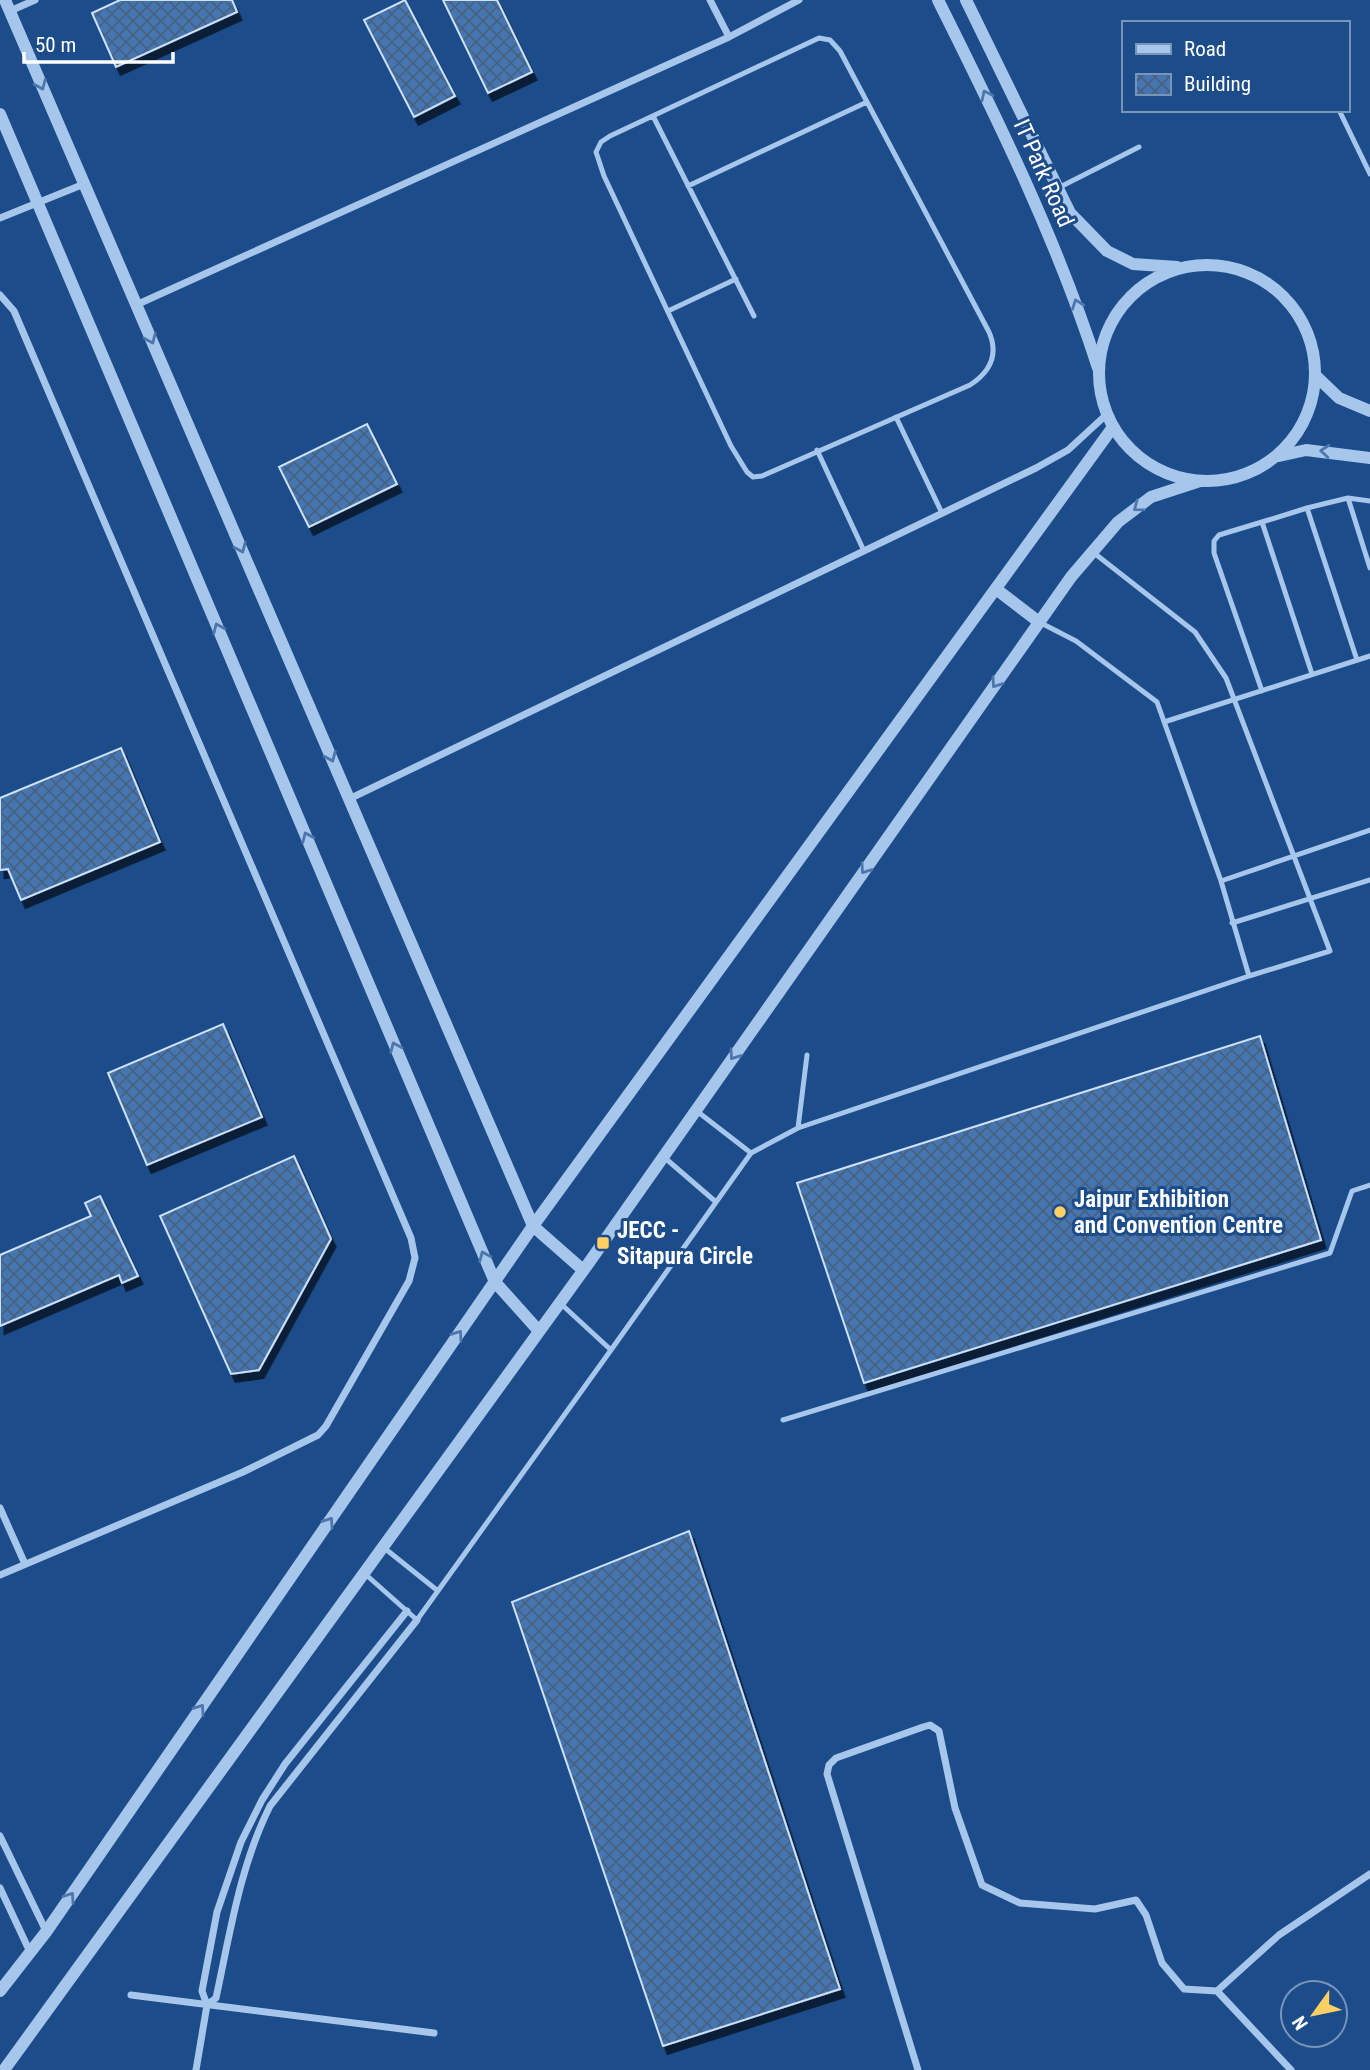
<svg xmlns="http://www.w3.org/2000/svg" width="1370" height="2070" font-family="'Roboto Condensed',sans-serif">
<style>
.building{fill:url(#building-cross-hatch);stroke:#cce0f9;stroke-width:2;filter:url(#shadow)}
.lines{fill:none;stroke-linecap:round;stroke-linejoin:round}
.service{stroke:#a7c6ec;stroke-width:5}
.minor{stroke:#a7c6ec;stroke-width:7}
.tertiary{stroke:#a7c6ec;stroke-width:12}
.oneway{stroke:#4d77ac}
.poi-dot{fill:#fcd065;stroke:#1c4c8a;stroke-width:2.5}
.labels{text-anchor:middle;stroke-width:6;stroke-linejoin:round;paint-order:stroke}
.street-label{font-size:23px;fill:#fff;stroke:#1c4c8a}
.poi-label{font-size:23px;font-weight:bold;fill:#fff;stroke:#1c4c8a;text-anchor:start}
</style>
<defs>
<pattern id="building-cross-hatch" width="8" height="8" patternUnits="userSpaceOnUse" patternTransform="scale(1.75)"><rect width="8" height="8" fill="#4576b2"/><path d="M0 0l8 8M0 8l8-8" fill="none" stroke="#48617f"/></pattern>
<filter id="shadow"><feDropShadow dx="4.5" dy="8" stdDeviation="0" flood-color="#0009"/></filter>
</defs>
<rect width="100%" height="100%" fill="#1c4c8a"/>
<path class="building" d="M 120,0 L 232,0 L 237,12 L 116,67 L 92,13 Z
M 405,0 L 455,96 L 414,117 L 364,20 Z
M 443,0 L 497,0 L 532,72 L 488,93 Z
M 367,424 L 397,484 L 309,527 L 279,467 Z
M 121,748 L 160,842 L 21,900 L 8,869 L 0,870 L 0,798 Z
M 223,1024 L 262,1117 L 147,1165 L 108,1073 Z
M 1260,1036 L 1321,1240 L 864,1383 L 797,1183 Z
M 294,1156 L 331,1239 L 259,1370 L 231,1374 L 160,1216 Z
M 100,1196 L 138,1276 L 122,1283 L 119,1275 L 0,1326 L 0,1255 L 91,1216 L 85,1203 Z
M 689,1531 L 840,1989 L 663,2046 L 512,1602 Z"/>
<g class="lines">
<path class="service" d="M 819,38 L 830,40 L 840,51 L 989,332 C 999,355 990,372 970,385 L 762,476 L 753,477 L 747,472 L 731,446 L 604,176 L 596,152 L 601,142 L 610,136 Z
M 1339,110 L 1370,174
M 653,116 L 754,316
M 688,186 L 867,102
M 1058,188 L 1139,147
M 668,311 L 736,279
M 896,417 L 942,513
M 817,450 L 864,551
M 1348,498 L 1307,508 L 1357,660
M 1370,501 L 1348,498 L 1370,568
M 1307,508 L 1262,522 L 1312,674
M 1262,522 L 1219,535 L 1214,541 L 1214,553 L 1262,691
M 1094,553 L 1195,632 L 1226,678 L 1330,951 L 1249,976
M 1164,722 L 1370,656
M 1221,881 L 1370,830
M 1232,923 L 1370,880
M 698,1112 L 751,1153 L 798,1128 L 807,1055
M 798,1128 L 1249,976 L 1221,881 L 1157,702 L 1076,641 L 1039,622
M 665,1158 L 716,1202
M 611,1350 L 751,1153
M 783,1420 L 1330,1253 L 1352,1191 L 1370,1185
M 383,1547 L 438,1591
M 364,1573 L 417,1620 L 611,1350 L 560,1303"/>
<path class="minor" d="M 710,0 L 729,37
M 10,11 L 35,0
M 0,218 L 84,184
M 0,295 L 14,311 L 411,1238 L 415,1258 L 409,1281 L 326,1426 L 318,1435 L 243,1472 L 0,1575
M 136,305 L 729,37 L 799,0
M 349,799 L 1036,468 L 1068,450 L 1106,415
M 0,1508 L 25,1564
M 0,1836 L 46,1931
M 0,1888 L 30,1952
M 131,1995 L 434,2033
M 207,2005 L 216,1998 C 230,1933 240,1866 270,1806 L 417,1620
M 196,2070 L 207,2005 L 202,1991 L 217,1912 L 241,1842 L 262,1800 L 285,1764 L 407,1611
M 918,2070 L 827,1774 L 829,1765 L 836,1758 L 923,1727 L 930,1725 L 939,1731 L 955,1808 L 982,1885 L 1020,1903 L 1095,1909 L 1136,1900 L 1146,1915 L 1162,1963 L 1184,1989 L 1217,1991
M 1291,2070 L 1217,1991 L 1279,1935 L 1370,1874"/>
<path class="tertiary" d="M 5,0 L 533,1226 L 583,1270
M 938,0 C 998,120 1057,240 1098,368
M 966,0 L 1070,213 L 1107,251 L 1133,264 L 1177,267
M 0,114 L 495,1282 L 538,1330
M1099 373a108 108 0 1 1 216 0a108 108 0 1 1-216 0Z
M 1315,375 L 1339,398 L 1370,411
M 1279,456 L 1306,450 L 1370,458
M 996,589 L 1039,622
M 0,1991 L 46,1932 L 533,1226 L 1113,427
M 4,2070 L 588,1264 L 1071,577 L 1118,522 L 1151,497 L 1200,481"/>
</g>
<defs><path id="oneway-chevron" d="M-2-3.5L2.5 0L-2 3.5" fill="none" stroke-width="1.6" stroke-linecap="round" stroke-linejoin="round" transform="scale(1.75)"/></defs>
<g class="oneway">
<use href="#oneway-chevron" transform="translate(41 85) rotate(67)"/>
<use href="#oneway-chevron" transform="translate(986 95) rotate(-116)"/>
<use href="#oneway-chevron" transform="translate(1077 304) rotate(-110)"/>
<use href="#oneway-chevron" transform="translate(151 339) rotate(67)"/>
<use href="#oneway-chevron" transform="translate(1325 451) rotate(-175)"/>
<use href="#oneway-chevron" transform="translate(1138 507) rotate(143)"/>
<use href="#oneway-chevron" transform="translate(241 548) rotate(67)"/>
<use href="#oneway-chevron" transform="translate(218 628) rotate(-113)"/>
<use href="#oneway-chevron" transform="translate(996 683) rotate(125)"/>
<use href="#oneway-chevron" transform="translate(331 757) rotate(67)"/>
<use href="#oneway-chevron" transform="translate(307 837) rotate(-113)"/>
<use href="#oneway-chevron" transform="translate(865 869) rotate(125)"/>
<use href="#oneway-chevron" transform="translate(395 1047) rotate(-113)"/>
<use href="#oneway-chevron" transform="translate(734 1055) rotate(125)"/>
<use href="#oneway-chevron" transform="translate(484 1256) rotate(-113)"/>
<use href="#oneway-chevron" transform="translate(458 1335) rotate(-55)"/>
<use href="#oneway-chevron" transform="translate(329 1522) rotate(-55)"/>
<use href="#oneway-chevron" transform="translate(200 1709) rotate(-55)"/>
<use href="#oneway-chevron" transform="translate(70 1897) rotate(-55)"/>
</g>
<g class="poi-dot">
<circle cx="1060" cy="1212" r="7"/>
<rect x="596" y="1236" width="14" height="14" rx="3.5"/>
</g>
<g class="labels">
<g class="street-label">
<text transform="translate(1044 173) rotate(66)" y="8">IT Park Road</text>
</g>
<g class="poi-label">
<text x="1074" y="1207">Jaipur Exhibition<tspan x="1074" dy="26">and Convention Centre</tspan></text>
<text x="617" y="1238">JECC -<tspan x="617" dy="26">Sitapura Circle</tspan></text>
</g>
</g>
<rect x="1122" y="21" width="228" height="91" fill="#1c4c8a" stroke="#7794b9" stroke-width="2"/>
<rect x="1136" y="44" width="35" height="10" fill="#a7c6ec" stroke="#7794b9" stroke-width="2"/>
<text x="1184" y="56" font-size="21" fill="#ffffff">Road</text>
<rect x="1136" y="74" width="35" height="21" fill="url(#building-cross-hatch)" stroke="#7794b9" stroke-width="2"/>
<text x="1184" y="91" font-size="21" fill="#ffffff">Building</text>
<g transform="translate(1314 2014) rotate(237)"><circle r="33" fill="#1c4c8a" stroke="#7794b9" stroke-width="2"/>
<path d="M0-5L12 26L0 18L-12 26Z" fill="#fcd065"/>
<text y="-10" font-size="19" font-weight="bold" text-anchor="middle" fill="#ffffff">N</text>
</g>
<path d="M24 52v10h149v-10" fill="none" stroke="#ffffff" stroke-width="3.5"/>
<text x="35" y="52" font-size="21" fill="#ffffff" stroke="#1c4c8a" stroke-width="5" paint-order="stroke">50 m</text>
</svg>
